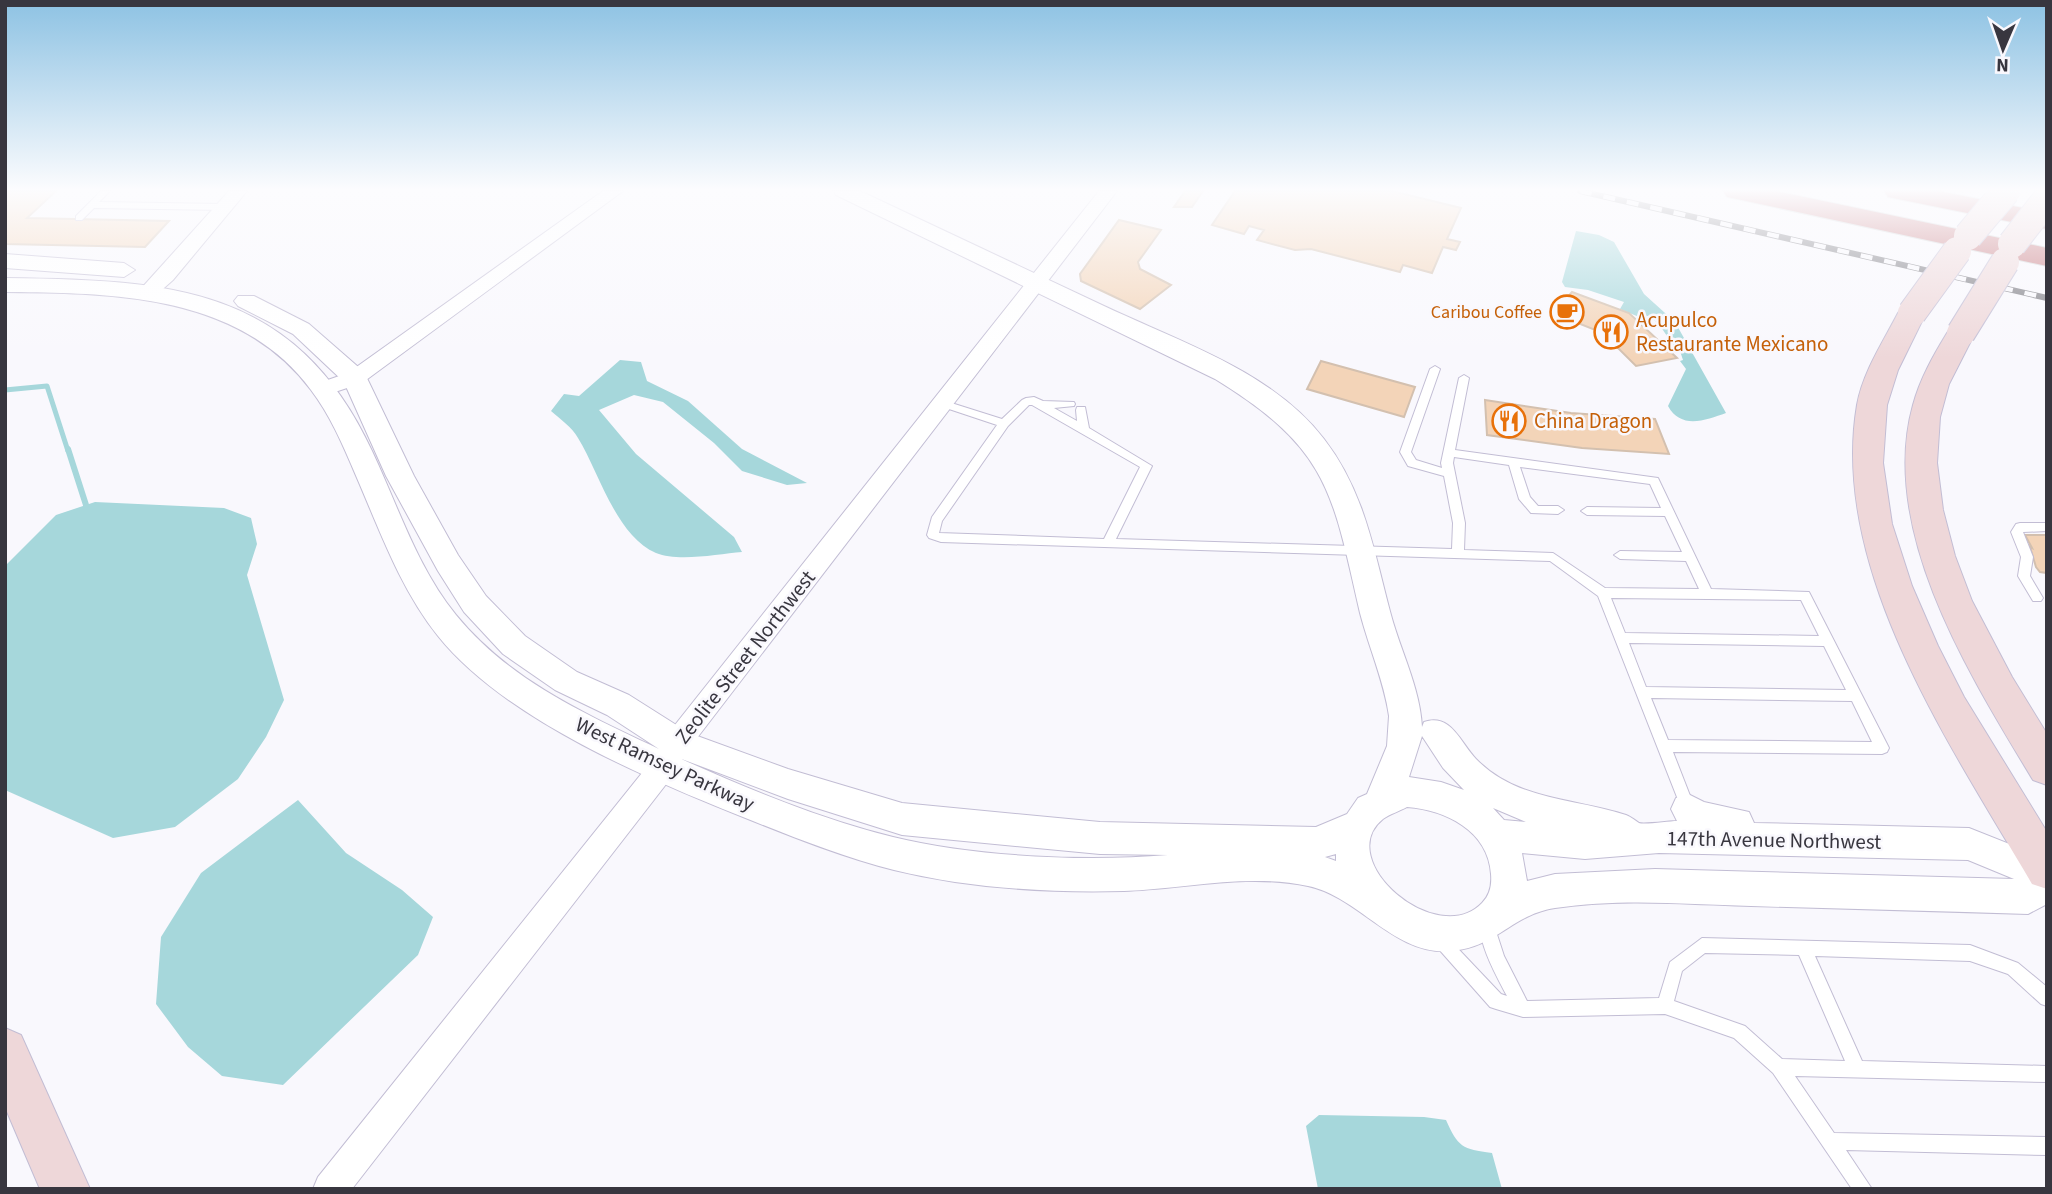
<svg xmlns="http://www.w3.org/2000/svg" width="2052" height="1194" font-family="'Source Sans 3',sans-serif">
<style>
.water{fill:#a6d7db}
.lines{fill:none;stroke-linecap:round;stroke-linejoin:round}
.stream-far1{stroke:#a6d7db;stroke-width:5}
.stream{stroke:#a6d7db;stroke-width:6}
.building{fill:#f3d4b8;stroke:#d3c0af;stroke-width:2}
.service-casing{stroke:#c2bdd4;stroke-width:2}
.minor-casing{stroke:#c2bdd4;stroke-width:2}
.tertiary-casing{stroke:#c2bdd4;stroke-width:2}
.secondary-casing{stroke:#c2bdd4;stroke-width:2}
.motorway-casing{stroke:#d3d3d5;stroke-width:2}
.service{fill:#fff;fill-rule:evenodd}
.minor{fill:#fff;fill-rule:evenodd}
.tertiary{fill:#fff;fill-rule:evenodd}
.secondary{fill:#eed7d9;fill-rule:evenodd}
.motorway{fill:#c7797f;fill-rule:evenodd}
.rail-casing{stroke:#7c7b82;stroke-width:6}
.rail{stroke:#f9f8fd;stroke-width:4.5;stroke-dasharray:12;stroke-linecap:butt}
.secondary-bridge-casing{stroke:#c2bdd4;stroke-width:30;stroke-linecap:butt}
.secondary-bridge{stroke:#eed7d9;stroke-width:28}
.labels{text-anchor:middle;stroke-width:5;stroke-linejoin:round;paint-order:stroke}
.far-food-label{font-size:18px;fill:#c56008;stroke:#f9f8fd;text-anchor:end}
.food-label{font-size:21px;fill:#c56008;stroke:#f9f8fd;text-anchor:start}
.street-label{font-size:21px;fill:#38363f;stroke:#f9f8fd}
</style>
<rect width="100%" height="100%" fill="#f9f8fd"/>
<path class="water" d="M 1576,231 L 1599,235 L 1614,242 L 1644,294 L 1675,322 L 1726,413 C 1706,420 1681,430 1668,406 L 1686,369 L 1680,361 L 1683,360 L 1678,345 L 1674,346 L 1658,323 L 1648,316 L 1639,317 L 1620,309 L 1624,302 L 1588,290 L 1565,287 L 1562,282 Z
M 620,360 L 641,362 L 647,381 L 688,401 L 742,449 L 807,483 L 787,485 L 742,471 L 714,443 L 663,402 L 634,395 L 599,410 L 636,454 L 734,537 L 742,552 C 719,554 678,562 656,553 C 616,536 599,472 578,438 C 572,427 560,419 551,411 L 564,394 L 579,396 Z
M 95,502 L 224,508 L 251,518 L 257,544 L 247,575 L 284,700 L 266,737 L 238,779 L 175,827 L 113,838 L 5,790 L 5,566 L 56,515 Z
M 298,800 L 346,853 L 402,890 L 433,917 L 418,955 L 283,1085 L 222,1076 L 188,1047 L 156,1004 L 161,937 L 201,873 Z
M 1319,1115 L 1424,1117 L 1446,1120 C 1458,1147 1462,1149 1492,1153 L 1502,1189 L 1318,1189 L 1306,1126 Z"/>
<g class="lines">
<path class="stream-far1" d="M 5,390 L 47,386 L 68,451"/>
<path class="stream" d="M 68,449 L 86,505"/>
</g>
<path class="building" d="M 5,191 L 56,191 L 27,218 L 169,221 L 145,247 L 5,244 Z
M 1185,191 L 1203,191 L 1192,207 L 1174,207 Z
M 1235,191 L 1392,191 L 1461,208 L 1447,239 L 1460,242 L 1456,250 L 1443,247 L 1432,273 L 1403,265 L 1400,272 L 1311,249 L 1295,250 L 1257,240 L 1264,230 L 1249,226 L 1244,234 L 1212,225 Z
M 1119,220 L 1161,230 L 1138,262 L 1140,269 L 1171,285 L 1140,309 L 1081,281 L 1080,274 Z
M 1572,292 L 1629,313 L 1677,358 L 1636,366 L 1603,333 L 1553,313 Z
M 1321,361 L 1415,387 L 1404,417 L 1307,389 Z
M 1485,400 L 1571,413 L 1655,419 L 1669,454 L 1582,448 L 1487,435 Z
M 2025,535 L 2047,535 L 2047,573 L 2040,572 L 2036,567 L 2030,547 L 2032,548 Z"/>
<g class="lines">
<defs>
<path id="service" d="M 101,191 L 110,191 L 99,202 L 224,204 L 228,207 L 224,210 L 94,208 L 82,220 L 76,220 L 76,216 Z
M 1435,366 L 1440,369 L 1411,452 L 1416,460 L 1442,468 L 1441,463 L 1459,378 L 1464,375 L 1469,378 L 1455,450 L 1658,478 L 1711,589 L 1809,592 L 1887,744 L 1889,748 L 1887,752 L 1882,754 L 1673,752 L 1696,811 L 1694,815 L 1689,817 L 1684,815 L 1598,596 L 1550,561 L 941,542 L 929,538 L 927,535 L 932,517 L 997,425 L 937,405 L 936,403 L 937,401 L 945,401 L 1002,419 L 1022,400 L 1026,398 L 1034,397 L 1043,401 L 1074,402 L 1075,404 L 1074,406 L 1054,408 L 1077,421 L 1076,410 L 1077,407 L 1085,407 L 1089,428 L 1152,466 L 1116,539 L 1452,549 L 1453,523 L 1444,476 L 1408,466 L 1400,452 L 1430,369 ZM 1029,405 L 1032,405 L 1140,467 L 1104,539 L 939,533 L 942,521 L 1008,426 ZM 1454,457 L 1509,465 L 1519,499 L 1531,513 L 1558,514 L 1564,510 L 1558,506 L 1538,506 L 1530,497 L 1520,467 L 1650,484 L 1661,508 L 1587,507 L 1581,511 L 1587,515 L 1665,516 L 1682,552 L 1620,551 L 1614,555 L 1620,559 L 1686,561 L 1699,589 L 1605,588 L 1553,553 L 1464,550 L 1465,523 L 1453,463 ZM 1611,598 L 1801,600 L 1819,636 L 1625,633 ZM 1629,643 L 1824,646 L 1846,690 L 1646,687 ZM 1651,698 L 1852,701 L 1872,742 L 1668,740 Z
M 2020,523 L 2047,523 L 2047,531 L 2023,532 L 2033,557 L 2030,576 L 2043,598 L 2041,601 L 2033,601 L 2018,576 L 2021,557 L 2011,532 L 2016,524 Z
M 1487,917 L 1492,919 L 1504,956 L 1527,1001 L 1659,998 L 1670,962 L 1702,938 L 1970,945 L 2018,963 L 2047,987 L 2047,1006 L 2041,1004 L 2008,974 L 1970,961 L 1815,956 L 1862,1061 L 2047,1066 L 2047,1082 L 1795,1076 L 1834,1133 L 2047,1137 L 2047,1155 L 1846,1150 L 1872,1189 L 1852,1189 L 1773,1073 L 1734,1038 L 1665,1014 L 1523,1017 L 1496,1009 L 1490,1007 L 1436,946 L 1433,941 L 1436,936 L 1441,934 L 1446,936 L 1501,994 L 1507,996 C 1498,979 1474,937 1482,919 ZM 1705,953 L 1799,955 L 1845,1061 L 1782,1059 L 1745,1026 L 1674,1001 L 1682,971 Z"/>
<path id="minor" d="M 229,191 L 247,191 L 173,280 L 155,296 L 141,296 L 138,292 Z
M 603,191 L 623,191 L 362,383 L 323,396 L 316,394 L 313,389 L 316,384 L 348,373 Z
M 1099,191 L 1117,191 L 687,751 L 674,774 L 352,1189 L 313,1189 L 318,1177 L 654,758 L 667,735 Z"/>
<path id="tertiary" d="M 833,191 L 860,191 C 941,229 1023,268 1104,306 C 1178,341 1272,371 1324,439 C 1365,492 1374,552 1391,615 C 1401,652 1420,688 1422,727 L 1424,722 C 1451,713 1460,742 1476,759 C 1517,801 1574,798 1626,815 C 1631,817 1636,821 1639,823 C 1644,825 1670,821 1677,821 L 1671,809 L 1676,798 L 1688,794 L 1704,802 L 1749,812 L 1754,823 L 1969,828 L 2047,859 L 2047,904 L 2028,914 C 1936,911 1843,909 1751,906 C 1687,904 1619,898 1555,908 C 1511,915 1497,947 1451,951 C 1394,956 1360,897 1308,886 C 1247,873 1185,889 1124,891 C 1049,893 967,888 894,870 C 846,858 798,839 753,821 C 652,781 505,720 438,636 C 399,587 379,528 354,471 C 342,443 330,415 311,390 C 240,294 114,293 5,292 L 5,278 C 168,280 295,285 372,451 C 398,506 417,567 456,615 C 509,680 585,714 659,749 L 607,715 L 555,690 L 503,654 L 464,612 L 438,571 L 386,476 L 344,382 L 293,334 L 238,306 L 234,301 L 238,296 L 254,296 L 309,324 L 364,372 L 414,476 L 458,555 L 486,596 L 525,636 L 577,672 L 629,695 L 689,733 L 788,769 L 902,803 L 1100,822 L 1316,827 L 1347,814 L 1358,798 L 1367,794 L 1387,746 L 1389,716 C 1384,681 1369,648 1360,613 C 1332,491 1329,449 1215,379 L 836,195 ZM 1422,736 L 1443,768 L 1464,790 L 1441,782 L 1409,777 ZM 679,758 L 788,799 L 902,835 L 1100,854 L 1168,855 C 1085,862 975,857 893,837 C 820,819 748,789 679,758 ZM 1407,807 C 1445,810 1488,830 1491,874 C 1492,885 1490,895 1482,903 C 1437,950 1332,860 1383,819 C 1390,814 1400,811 1407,807 ZM 1493,808 L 1526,822 L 1504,820 ZM 1522,853 L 1585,859 L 1659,853 L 1968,860 L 2014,879 L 1655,869 L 1555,874 L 1527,881 ZM 1336,854 L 1336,861 L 1325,857 Z
M 5,254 L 124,263 L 135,270 L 124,277 L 5,268 Z"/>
<path id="secondary" d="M 1912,304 L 1922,307 L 1926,313 L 1898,370 L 1887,405 L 1883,463 L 1892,524 L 1912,586 L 1938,646 L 1964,697 L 2047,832 L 2047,889 L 2032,884 C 1952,747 1829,570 1857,405 C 1863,372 1883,342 1898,313 L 1902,307 Z
M 1961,324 L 1971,327 L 1975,333 L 1949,384 L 1940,417 L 1937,463 L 1943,510 L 1955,556 L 1972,601 L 2012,677 L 2047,734 L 2047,785 L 2033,780 C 1971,677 1878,531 1913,405 C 1920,379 1933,356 1947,333 L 1951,327 Z
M 5,1028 L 21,1035 L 90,1189 L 40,1189 L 5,1107 Z"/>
<path id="motorway" d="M 1723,191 L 1776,191 L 2047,248 L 2047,266 L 1737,199 L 1727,197 Z
M 1884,191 L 1939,191 L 2047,213 L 2047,229 L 1898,199 L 1888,197 Z"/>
</defs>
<use href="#service" class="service-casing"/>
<use href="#minor" class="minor-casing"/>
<use href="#tertiary" class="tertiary-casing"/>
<use href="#secondary" class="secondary-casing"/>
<use href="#motorway" class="motorway-casing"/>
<use href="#service" class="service"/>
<use href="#minor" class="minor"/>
<use href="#tertiary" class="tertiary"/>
<use href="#secondary" class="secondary"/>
<use href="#motorway" class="motorway"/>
<defs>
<path id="rail" d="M 1580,191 L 2047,298"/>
</defs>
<use href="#rail" class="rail-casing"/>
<use href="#rail" class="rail"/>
<defs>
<path id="secondary-bridge" d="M 1968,236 L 2006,191
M 2012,244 L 2047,199
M 1912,313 L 1957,251
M 1961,333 L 2005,262"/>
</defs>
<use href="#secondary-bridge" class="secondary-bridge-casing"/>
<use href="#secondary-bridge" class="secondary-bridge"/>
</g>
<linearGradient id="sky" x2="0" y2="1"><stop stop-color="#8dc2e3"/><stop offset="0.53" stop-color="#fcfcfe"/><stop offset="1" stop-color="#fcfcfe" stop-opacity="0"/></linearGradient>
<rect width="2052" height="358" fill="url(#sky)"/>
<defs>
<symbol id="cafe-ring" viewBox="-11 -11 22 22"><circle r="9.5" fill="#f9f8fd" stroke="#e8710a" stroke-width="1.5"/><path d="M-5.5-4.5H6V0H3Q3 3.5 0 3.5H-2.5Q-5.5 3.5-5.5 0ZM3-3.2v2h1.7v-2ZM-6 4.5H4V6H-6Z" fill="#e8710a"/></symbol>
<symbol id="restaurant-ring" viewBox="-11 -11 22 22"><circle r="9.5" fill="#f9f8fd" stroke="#e8710a" stroke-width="1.5"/><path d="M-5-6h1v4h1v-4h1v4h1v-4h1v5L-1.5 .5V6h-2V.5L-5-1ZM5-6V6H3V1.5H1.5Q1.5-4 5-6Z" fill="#e8710a"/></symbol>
</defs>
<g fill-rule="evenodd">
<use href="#cafe-ring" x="1548" y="293" width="38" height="38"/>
<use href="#restaurant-ring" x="1592" y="313" width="38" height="38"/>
<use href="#restaurant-ring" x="1490" y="402" width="38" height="38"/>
</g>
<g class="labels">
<g class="far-food-label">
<text x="1542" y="318">Caribou Coffee</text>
</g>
<g class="food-label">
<text x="1636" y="327">Acupulco<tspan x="1636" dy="24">Restaurante Mexicano</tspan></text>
<text x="1534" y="428">China Dragon</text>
</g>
<g class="street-label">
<text transform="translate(745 657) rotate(-52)" y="7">Zeolite Street Northwest</text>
<text transform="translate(665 764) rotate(25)" y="7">West Ramsey Parkway</text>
<text transform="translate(1774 840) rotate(1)" y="7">147th Avenue Northwest</text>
</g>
</g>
<rect width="2052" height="1194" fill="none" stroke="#38363f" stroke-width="14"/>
<g transform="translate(2003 49) rotate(182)" stroke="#f9f8fd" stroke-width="5" paint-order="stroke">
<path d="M0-5L12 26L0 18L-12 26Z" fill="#38363f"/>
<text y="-10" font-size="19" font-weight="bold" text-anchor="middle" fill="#38363f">N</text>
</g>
</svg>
